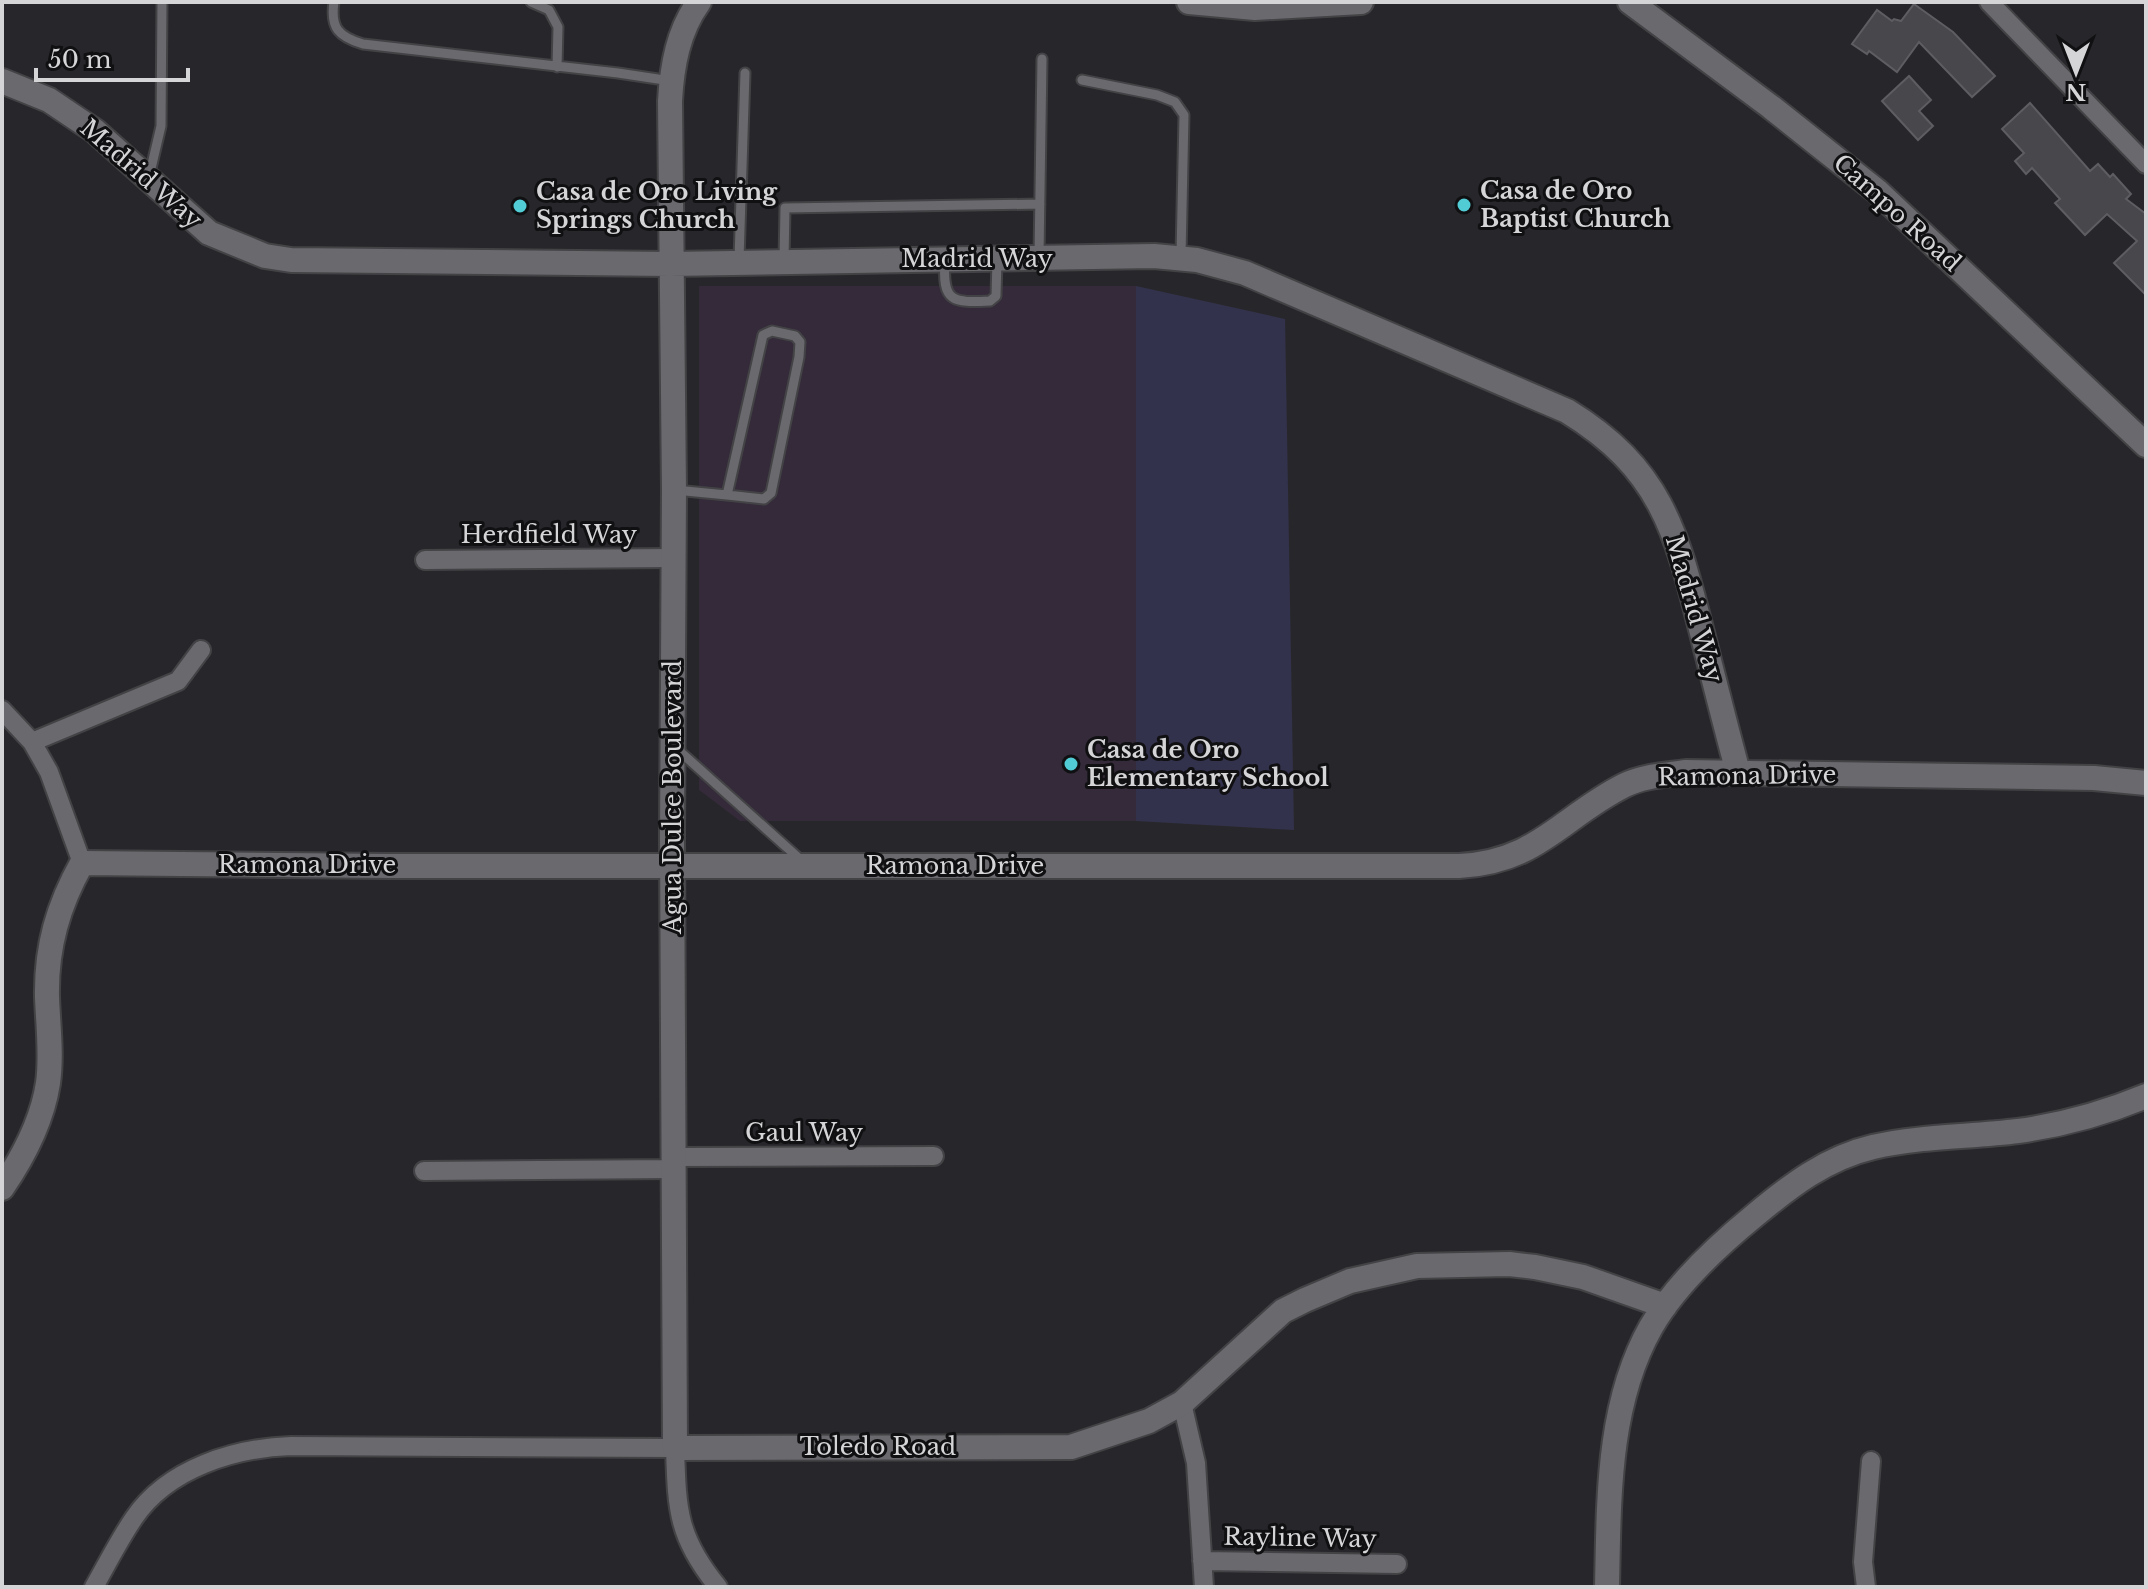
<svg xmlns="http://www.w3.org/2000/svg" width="2148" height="1589" font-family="'Libre Baskerville',serif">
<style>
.education{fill:#342a39}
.green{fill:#33324c}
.building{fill:#47474c;stroke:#5d5d62;stroke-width:2}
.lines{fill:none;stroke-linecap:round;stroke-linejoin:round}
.lane-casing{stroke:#434346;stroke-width:13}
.street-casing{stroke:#434346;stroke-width:22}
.secondary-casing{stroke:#434346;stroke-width:28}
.lane{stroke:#69696e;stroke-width:9}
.street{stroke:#69696e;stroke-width:18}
.secondary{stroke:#69696e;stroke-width:24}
.poi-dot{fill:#51ccd4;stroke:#101012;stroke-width:3}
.labels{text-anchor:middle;stroke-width:6;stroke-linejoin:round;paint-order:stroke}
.street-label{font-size:24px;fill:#d5d5d8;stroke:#101012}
.poi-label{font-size:24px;font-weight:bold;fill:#d5d5d8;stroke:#101012;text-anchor:start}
</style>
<rect width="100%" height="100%" fill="#27272b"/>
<path class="education" d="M 699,286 L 1136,286 L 1136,821 L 740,821 L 699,790 Z"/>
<path class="green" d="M 1136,286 L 1285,319 L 1294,830 L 1136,821 Z"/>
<path class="building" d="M 1914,4 L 1953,32 L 1995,76 L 1972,97 L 1919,42 L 1897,72 L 1869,51 L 1867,54 L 1852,44 L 1877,10 L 1892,21 L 1894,19 L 1901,21 Z
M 1909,76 L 1931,100 L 1919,111 L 1933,126 L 1918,140 L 1882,101 Z
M 2030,103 L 2090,171 L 2098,164 L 2110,177 L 2113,174 L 2131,194 L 2126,199 L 2146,214 L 2146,295 L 2114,263 L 2137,241 L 2107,214 L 2085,235 L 2055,203 L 2060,199 L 2032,168 L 2026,174 L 2015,161 L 2024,153 L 2002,129 Z"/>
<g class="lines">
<defs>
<path id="lane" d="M 334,2 C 330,28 339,37 363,44 L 618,73 L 671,81
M 531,2 L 549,10 L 558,27 L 557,67
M 1082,80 L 1157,95 L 1175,102 L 1184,115 L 1181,255
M 149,177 L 161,126 L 162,2
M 1039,256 L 1042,59
M 739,260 L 745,73
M 784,261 L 785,208 L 1040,204
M 945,262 C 942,302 953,303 990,301 L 996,296 L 997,259
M 772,331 L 795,336 L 800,342 L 799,357 L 771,493 L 764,499 L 727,495 L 763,335 Z
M 675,490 L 727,495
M 676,748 L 802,861"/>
<path id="street" d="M 1989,2 L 2146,164
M 425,560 L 674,558
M 2,710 L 32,742 L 49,772 L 82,863
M 32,742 L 178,681 L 201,650
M 673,1157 L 934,1156
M 424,1171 L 674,1169
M 1182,1403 L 1196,1463 L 1204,1587
M 1202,1561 L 1397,1564
M 94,1587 C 107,1564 119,1540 134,1518 C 168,1468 235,1448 291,1446 L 675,1448 C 677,1509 677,1537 718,1587
M 1866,1587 L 1863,1562 L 1871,1461"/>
<path id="secondary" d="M 699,2 C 678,31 672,66 670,101 L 674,490 L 672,838 L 675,1448 L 1071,1447 L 1149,1421 L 1182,1403 L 1283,1311 L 1305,1300 L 1350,1281 L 1417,1266 L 1509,1264 L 1535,1267 L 1583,1277 L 1665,1306
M 1189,2 L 1255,8 L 1361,2
M 1630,2 L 1771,107 L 1878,192 L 2146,445
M 2,81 L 49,100 L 95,131 L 209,233 L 265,256 L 291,260 L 670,264 L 1154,256 L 1197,260 L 1245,273 L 1567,411 C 1660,468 1676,530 1701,629 C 1713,676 1725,724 1738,772
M 2,1188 C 24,1156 42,1122 48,1083 C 52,1055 48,1025 47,997 C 46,947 58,906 82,863 L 389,866 L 1459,866 C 1538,862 1561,817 1625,785 C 1643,776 1665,775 1686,772 L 2094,778 L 2146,783
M 1607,1587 C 1609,1500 1607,1405 1651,1327 C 1676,1284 1716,1247 1754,1216 C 1790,1186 1826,1158 1873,1147 C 1920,1136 1970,1137 2018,1131 C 2062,1125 2105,1113 2146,1096"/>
</defs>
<use href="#lane" class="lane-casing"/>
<use href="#street" class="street-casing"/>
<use href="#secondary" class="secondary-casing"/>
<use href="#lane" class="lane"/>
<use href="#street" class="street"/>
<use href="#secondary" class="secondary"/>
</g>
<g class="poi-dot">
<circle cx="1464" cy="205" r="8"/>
<circle cx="520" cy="206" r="8"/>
<circle cx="1071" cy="764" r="8"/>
</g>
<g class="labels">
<g class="street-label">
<text transform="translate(141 174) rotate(41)" y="8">Madrid Way</text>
<text transform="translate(1897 213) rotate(42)" y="8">Campo Road</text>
<text x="977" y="267">Madrid Way</text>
<text x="549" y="543">Herdfield Way</text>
<text transform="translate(1694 609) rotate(74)" y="8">Madrid Way</text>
<text transform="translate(1747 776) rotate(-1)" y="8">Ramona Drive</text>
<text transform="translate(673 797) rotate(-90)" y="8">Agua Dulce Boulevard</text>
<text x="307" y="873">Ramona Drive</text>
<text x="955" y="874">Ramona Drive</text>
<text x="804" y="1141">Gaul Way</text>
<text x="878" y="1455">Toledo Road</text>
<text transform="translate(1300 1538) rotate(1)" y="8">Rayline Way</text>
</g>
<g class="poi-label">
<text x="1480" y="199">Casa de Oro<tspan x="1480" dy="28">Baptist Church</tspan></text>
<text x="536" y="200">Casa de Oro Living<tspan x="536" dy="28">Springs Church</tspan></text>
<text x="1087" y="758">Casa de Oro<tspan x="1087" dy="28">Elementary School</tspan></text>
</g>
</g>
<rect width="2148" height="1589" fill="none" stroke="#d5d5d8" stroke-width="8"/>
<g transform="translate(2076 72) rotate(180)" stroke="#101012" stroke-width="6" paint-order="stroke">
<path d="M0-6L14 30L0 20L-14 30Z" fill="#d5d5d8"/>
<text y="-12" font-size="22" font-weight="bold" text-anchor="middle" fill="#d5d5d8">N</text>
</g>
<path d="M36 68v12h152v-12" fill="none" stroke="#d5d5d8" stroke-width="4"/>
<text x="48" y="68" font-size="24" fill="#d5d5d8" stroke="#101012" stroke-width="6" paint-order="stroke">50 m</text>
</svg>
